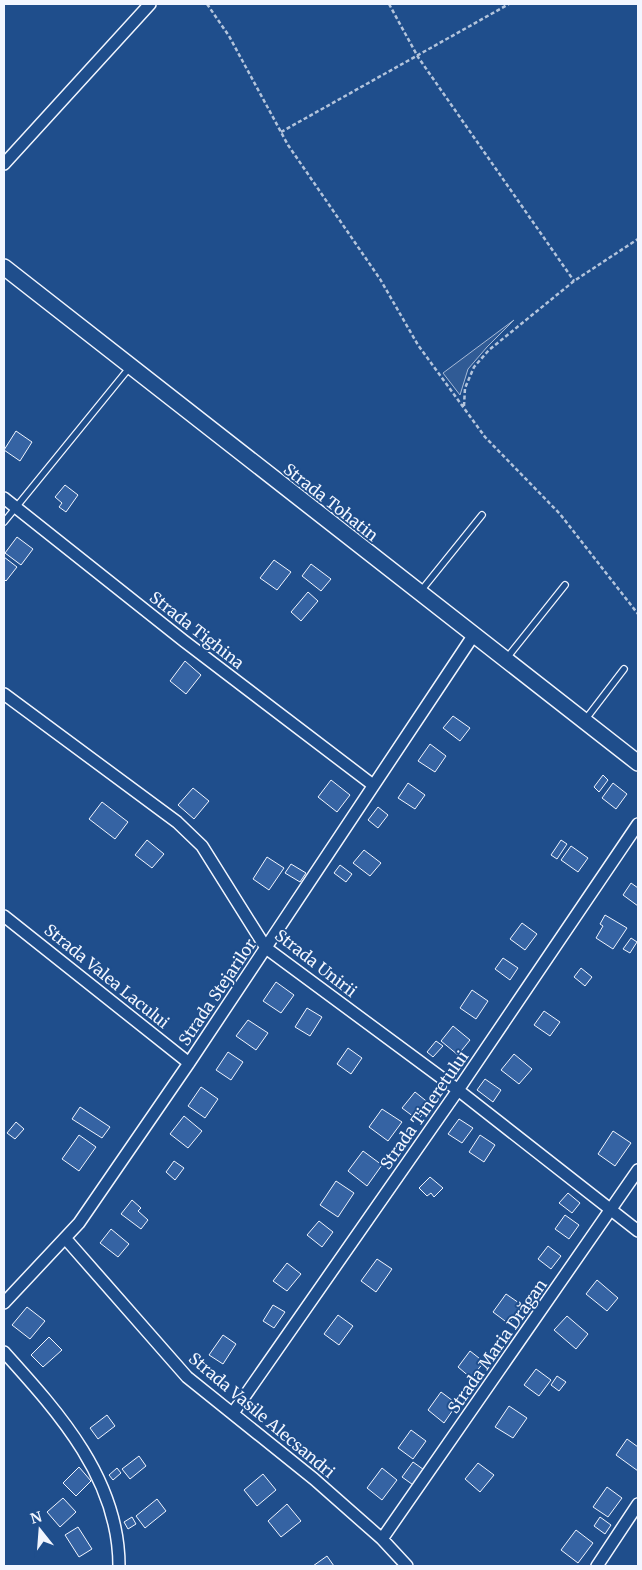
<svg xmlns="http://www.w3.org/2000/svg" width="642" height="1570" font-family="Merriweather,serif">
<style>
.built{fill:#305b95;stroke:#a8bbd7}
.building{fill:#3563a3;stroke:#f2f6ff}
.lines{fill:none;stroke-linecap:round;stroke-linejoin:round}
.service-casing{stroke:#f2f6ff;stroke-width:8}
.minor-casing{stroke:#f2f6ff;stroke-width:14}
.tertiary-casing{stroke:#f2f6ff;stroke-width:18}
.path{stroke:#b3c4dc;stroke-width:2.5;stroke-dasharray:4 2.5;stroke-linecap:butt}
.service{stroke:#1f4e8c;stroke-width:5.5}
.minor{stroke:#1f4e8c;stroke-width:11}
.tertiary{stroke:#1f4e8c;stroke-width:15}
.labels{text-anchor:middle;stroke-width:4;stroke-linejoin:round;paint-order:stroke}
.street-label{font-size:16px;fill:#f2f6ff;stroke:#1f4e8c}
</style>
<rect width="100%" height="100%" fill="#1f4e8c"/>
<path class="built" d="M 514,320 L 487,347 L 468,369 L 460,395 L 443,373 Z"/>
<path class="building" d="M 16,431 L 32,442 L 20,461 L 4,450 Z
M 65,485 L 78,495 L 66,512 L 59,507 L 62,503 L 55,497 Z
M 17,537 L 33,549 L 21,565 L 5,553 Z
M 4,557 L 17,567 L 6,581 L 4,579 Z
M 274,560 L 291,572 L 277,590 L 260,578 Z
M 311,564 L 331,579 L 321,591 L 302,576 Z
M 308,592 L 318,601 L 301,621 L 291,612 Z
M 185,661 L 201,675 L 186,694 L 170,681 Z
M 453,716 L 470,728 L 460,741 L 443,728 Z
M 430,744 L 446,756 L 435,772 L 418,761 Z
M 603,775 L 608,780 L 599,792 L 594,787 Z
M 331,780 L 350,795 L 337,812 L 318,797 Z
M 408,783 L 425,795 L 415,809 L 398,798 Z
M 613,783 L 627,794 L 616,809 L 602,798 Z
M 193,788 L 209,801 L 194,819 L 178,805 Z
M 102,802 L 128,822 L 115,839 L 89,819 Z
M 378,807 L 388,815 L 378,828 L 368,820 Z
M 147,840 L 164,854 L 152,868 L 135,855 Z
M 561,840 L 567,844 L 557,859 L 551,855 Z
M 571,846 L 588,858 L 578,872 L 561,860 Z
M 364,850 L 381,863 L 370,876 L 353,863 Z
M 267,857 L 284,868 L 269,890 L 253,879 Z
M 291,864 L 306,873 L 300,882 L 285,873 Z
M 340,865 L 352,874 L 346,882 L 334,873 Z
M 631,883 L 638,888 L 638,906 L 623,895 Z
M 605,915 L 627,928 L 613,949 L 596,938 L 603,926 L 600,924 Z
M 522,923 L 537,934 L 525,950 L 510,939 Z
M 631,938 L 637,942 L 630,953 L 623,949 Z
M 503,958 L 518,968 L 510,980 L 495,969 Z
M 581,968 L 592,977 L 585,986 L 574,977 Z
M 276,982 L 294,995 L 281,1013 L 263,1001 Z
M 472,990 L 488,1001 L 476,1019 L 460,1008 Z
M 307,1008 L 322,1017 L 310,1036 L 295,1027 Z
M 544,1011 L 560,1022 L 550,1036 L 534,1025 Z
M 248,1020 L 268,1033 L 256,1050 L 236,1036 Z
M 453,1026 L 470,1040 L 458,1055 L 441,1041 Z
M 436,1041 L 443,1046 L 433,1057 L 427,1052 Z
M 348,1048 L 362,1058 L 351,1074 L 337,1064 Z
M 228,1052 L 243,1062 L 231,1080 L 216,1070 Z
M 514,1054 L 532,1069 L 519,1084 L 501,1070 Z
M 485,1079 L 501,1090 L 493,1102 L 477,1090 Z
M 201,1087 L 218,1099 L 205,1118 L 188,1106 Z
M 415,1092 L 430,1104 L 418,1120 L 402,1108 Z
M 80,1107 L 110,1127 L 102,1138 L 72,1119 Z
M 382,1109 L 402,1122 L 388,1141 L 369,1127 Z
M 184,1116 L 202,1131 L 188,1148 L 170,1134 Z
M 459,1119 L 473,1128 L 462,1143 L 448,1134 Z
M 16,1122 L 24,1129 L 15,1139 L 7,1133 Z
M 613,1131 L 631,1143 L 615,1166 L 598,1154 Z
M 79,1135 L 96,1147 L 79,1171 L 62,1159 Z
M 480,1135 L 495,1145 L 484,1162 L 469,1152 Z
M 363,1151 L 382,1165 L 367,1186 L 348,1171 Z
M 174,1161 L 184,1168 L 175,1180 L 166,1172 Z
M 430,1177 L 443,1188 L 434,1197 L 431,1193 L 427,1196 L 419,1188 Z
M 336,1181 L 354,1193 L 338,1217 L 320,1205 Z
M 568,1193 L 580,1203 L 572,1213 L 559,1203 Z
M 132,1200 L 141,1208 L 138,1211 L 148,1220 L 141,1229 L 121,1214 Z
M 565,1215 L 579,1225 L 569,1239 L 555,1229 Z
M 319,1221 L 333,1232 L 322,1247 L 307,1235 Z
M 111,1229 L 129,1244 L 118,1257 L 100,1243 Z
M 548,1246 L 561,1256 L 551,1269 L 538,1259 Z
M 377,1259 L 392,1269 L 376,1292 L 361,1281 Z
M 287,1263 L 301,1274 L 287,1291 L 273,1281 Z
M 597,1280 L 618,1298 L 607,1311 L 586,1294 Z
M 506,1294 L 522,1305 L 509,1324 L 493,1312 Z
M 273,1305 L 285,1312 L 274,1328 L 263,1321 Z
M 27,1307 L 45,1321 L 30,1339 L 12,1325 Z
M 338,1315 L 353,1326 L 339,1345 L 324,1334 Z
M 567,1316 L 588,1334 L 576,1349 L 554,1330 Z
M 223,1335 L 236,1344 L 223,1364 L 209,1355 Z
M 49,1337 L 62,1350 L 43,1367 L 31,1355 Z
M 470,1351 L 484,1362 L 471,1378 L 458,1367 Z
M 536,1369 L 551,1380 L 539,1396 L 524,1385 Z
M 557,1376 L 566,1382 L 559,1391 L 551,1385 Z
M 441,1392 L 457,1404 L 444,1423 L 428,1410 Z
M 509,1406 L 527,1418 L 513,1438 L 495,1427 Z
M 107,1415 L 115,1426 L 98,1439 L 90,1428 Z
M 411,1430 L 426,1441 L 413,1459 L 398,1448 Z
M 627,1439 L 638,1447 L 638,1471 L 616,1455 Z
M 139,1456 L 146,1466 L 130,1479 L 122,1469 Z
M 413,1462 L 427,1472 L 416,1487 L 402,1477 Z
M 478,1463 L 494,1475 L 480,1492 L 465,1479 Z
M 79,1467 L 91,1481 L 76,1496 L 63,1483 Z
M 117,1468 L 121,1473 L 113,1480 L 109,1475 Z
M 382,1468 L 397,1480 L 382,1500 L 367,1488 Z
M 263,1474 L 276,1490 L 257,1506 L 244,1490 Z
M 607,1487 L 622,1498 L 608,1517 L 593,1507 Z
M 63,1498 L 76,1512 L 60,1527 L 47,1512 Z
M 157,1499 L 166,1511 L 145,1528 L 136,1516 Z
M 287,1504 L 301,1521 L 281,1537 L 268,1521 Z
M 132,1517 L 136,1524 L 128,1529 L 124,1522 Z
M 600,1517 L 611,1525 L 605,1534 L 594,1526 Z
M 78,1527 L 92,1549 L 79,1557 L 65,1535 Z
M 576,1530 L 593,1543 L 578,1563 L 561,1550 Z
M 327,1556 L 334,1566 L 313,1566 Z"/>
<g class="lines">
<defs>
<path id="service" d="M 4,522 L 130,367
M 420,592 L 482,515
M 506,659 L 565,585
M 585,720 L 624,669"/>
<path id="minor" d="M 4,164 L 150,4
M 4,498 L 184,641 L 373,785
M 4,694 L 177,822 L 202,846 L 266,948 L 458,1090 L 638,1231
M 4,916 L 189,1063
M 65,1238 L 187,1377 L 314,1479 L 382,1539 L 407,1566
M 4,1303 L 79,1223 L 189,1063 L 473,636
M 4,1352 C 59,1413 119,1479 119,1566
M 233,1413 L 458,1090 L 638,824
M 382,1539 L 638,1170
M 597,1566 L 638,1504"/>
<path id="tertiary" d="M 4,267 L 638,763"/>
</defs>
<use href="#service" class="service-casing"/>
<use href="#minor" class="minor-casing"/>
<use href="#tertiary" class="tertiary-casing"/>
<path class="path" d="M 207,4 L 229,36 L 288,145 L 380,279 L 418,345 L 485,437 L 560,514 L 638,614
M 389,4 L 418,57 L 574,281
M 281,132 L 509,4
M 464,406 L 465,388 L 474,367 L 489,350 L 574,281 L 638,239"/>
<use href="#service" class="service"/>
<use href="#minor" class="minor"/>
<use href="#tertiary" class="tertiary"/>
</g>
<g class="labels">
<g class="street-label">
<text transform="translate(331 502) rotate(38)" y="6">Strada Tohatin</text>
<text transform="translate(197 630) rotate(38)" y="6">Strada Tighina</text>
<text transform="translate(316 963) rotate(38)" y="6">Strada Unirii</text>
<text transform="translate(107 976) rotate(39)" y="6">Strada Valea Lacului</text>
<text transform="translate(217 992) rotate(-56)" y="6">Strada Stejarilor</text>
<text transform="translate(424 1110) rotate(-55)" y="6">Strada Tineretului</text>
<text transform="translate(497 1346) rotate(-55)" y="6">Strada Maria Drăgan</text>
<text transform="translate(262 1415) rotate(40)" y="6">Strada Vasile Alecsandri</text>
</g>
</g>
<rect width="642" height="1570" fill="none" stroke="#f2f6ff" stroke-width="10"/>
<g transform="translate(40 1530) rotate(343)" stroke="#1f4e8c" stroke-width="4" paint-order="stroke">
<path d="M0-4L9 19L0 12L-9 19Z" fill="#f2f6ff"/>
<text y="-8" font-size="14" font-weight="bold" text-anchor="middle" fill="#f2f6ff">N</text>
</g>
</svg>
